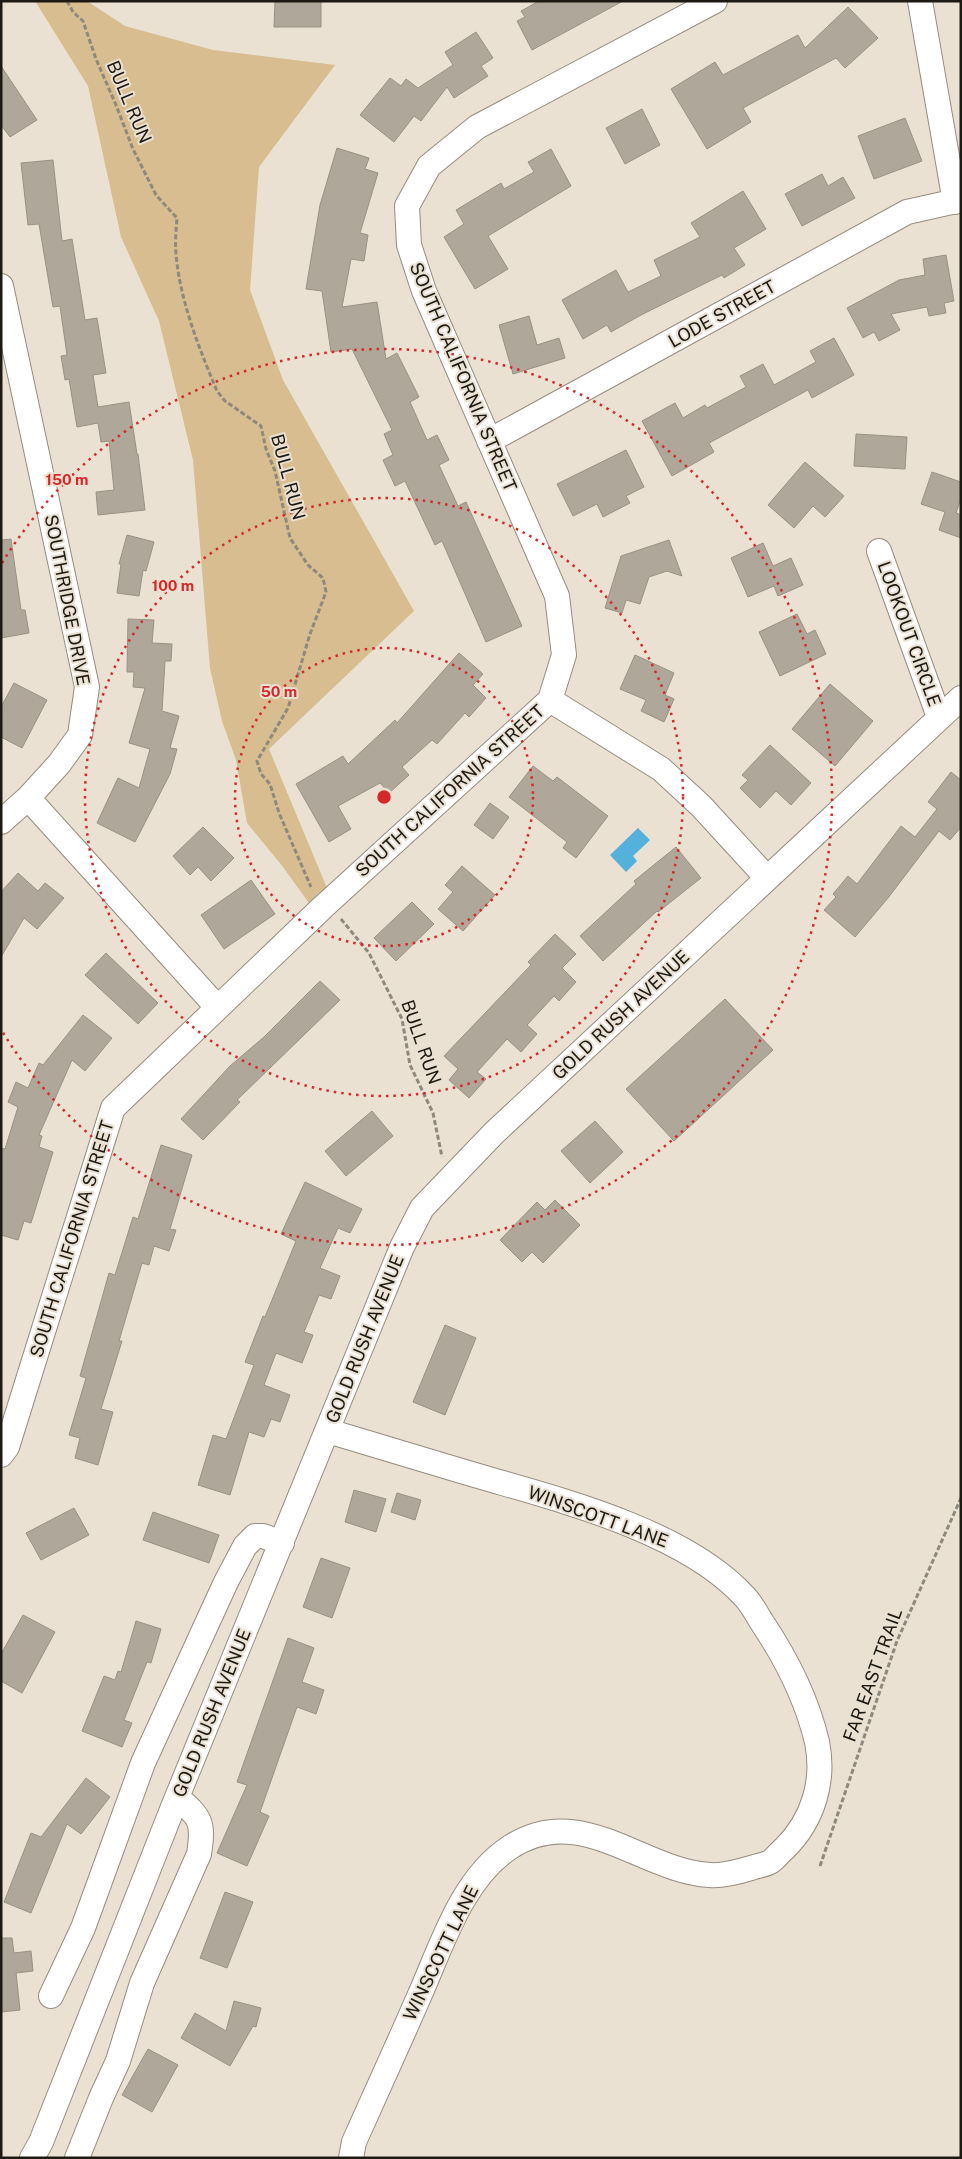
<svg xmlns="http://www.w3.org/2000/svg" width="962" height="2159" font-family="'Public Sans',sans-serif">
<style>
.green{fill:#d7bd8f}
.water{fill:#53b1db}
.building{fill:#afa799;stroke:#999183}
.lines{fill:none;stroke-linecap:round;stroke-linejoin:round}
.minor-casing{stroke:#958d7f;stroke-width:26}
.path{stroke:#8e887d;stroke-width:3;stroke-dasharray:5 2.5;stroke-linecap:butt}
.minor{stroke:#fff;stroke-width:24}
.ring{fill:none;stroke:#d62828;stroke-width:2.5;stroke-dasharray:2.5 5}
.labels{text-anchor:middle;stroke-width:4;stroke-linejoin:round;paint-order:stroke}
.street-label{font-size:18px;fill:#1d1a14;stroke:#eae1d2}
.centre{fill:#d62828;stroke:#eae1d2;stroke-width:2.5}
.ring-label{font-size:15px;text-anchor:middle;font-weight:bold;fill:#d62828;stroke:#eae1d2;stroke-width:4;stroke-linejoin:round;paint-order:stroke}
</style>
<rect width="100%" height="100%" fill="#eae1d2"/>
<path class="green" d="M 35,1 L 87,1 L 125,26 L 213,50 L 335,65 L 259,167 L 250,290 L 283,380 L 414,611 L 269,749 L 327,888 L 309,903 L 283,867 L 247,823 L 236,760 L 222,721 L 210,668 L 193,460 L 159,321 L 121,237 L 88,86 Z"/>
<path class="water" d="M 638,828 L 650,840 L 633,856 L 637,861 L 626,872 L 610,855 Z"/>
<path class="building" d="M 275,1 L 321,1 L 321,27 L 274,27 Z
M 539,1 L 623,1 L 532,50 L 517,21 L 525,17 L 521,11 Z
M 848,7 L 878,38 L 845,68 L 836,58 L 743,108 L 751,122 L 707,149 L 671,89 L 715,62 L 723,75 L 798,35 L 805,48 Z
M 476,32 L 493,58 L 481,66 L 488,76 L 454,98 L 447,87 L 421,121 L 414,116 L 394,142 L 360,115 L 390,78 L 401,86 L 406,79 L 418,88 L 453,65 L 445,52 Z
M 1,66 L 37,120 L 10,137 L 1,125 Z
M 642,109 L 660,145 L 625,164 L 606,128 Z
M 905,118 L 922,161 L 874,179 L 858,136 Z
M 337,148 L 369,158 L 365,169 L 378,173 L 360,233 L 368,235 L 364,261 L 351,259 L 342,307 L 377,302 L 386,359 L 397,353 L 419,397 L 410,402 L 427,440 L 437,435 L 449,460 L 439,465 L 458,506 L 466,502 L 522,626 L 486,642 L 442,541 L 435,545 L 405,481 L 395,486 L 383,460 L 393,455 L 384,434 L 392,430 L 352,349 L 331,352 L 322,291 L 306,289 L 320,205 Z
M 551,149 L 571,186 L 488,236 L 508,269 L 475,289 L 444,237 L 464,224 L 456,210 L 501,183 L 504,189 L 534,172 L 528,162 Z
M 53,160 L 62,241 L 72,239 L 85,320 L 97,318 L 106,373 L 93,375 L 98,407 L 129,402 L 137,454 L 138,454 L 145,510 L 98,515 L 96,492 L 114,490 L 109,441 L 101,442 L 98,423 L 77,427 L 69,379 L 65,380 L 61,356 L 67,355 L 60,306 L 53,307 L 39,224 L 28,225 L 21,163 Z
M 822,174 L 828,186 L 843,177 L 855,198 L 802,226 L 785,194 Z
M 743,191 L 766,229 L 734,248 L 745,265 L 724,278 L 722,275 L 641,315 L 611,332 L 607,325 L 583,339 L 562,300 L 616,270 L 628,292 L 661,276 L 654,260 L 700,237 L 691,223 Z
M 946,255 L 954,301 L 944,303 L 946,313 L 929,316 L 927,307 L 891,314 L 900,330 L 879,341 L 874,332 L 863,338 L 847,308 L 899,280 L 925,275 L 923,259 Z
M 529,316 L 537,345 L 559,338 L 565,358 L 513,374 L 499,325 Z
M 834,338 L 854,375 L 812,398 L 808,390 L 709,443 L 714,452 L 672,476 L 642,421 L 675,403 L 683,418 L 705,405 L 707,408 L 746,387 L 740,376 L 763,364 L 774,385 L 816,362 L 810,351 Z
M 856,434 L 907,437 L 905,469 L 854,466 Z
M 626,450 L 644,487 L 626,496 L 630,503 L 603,517 L 597,504 L 573,516 L 557,484 Z
M 805,462 L 844,496 L 825,517 L 813,506 L 794,528 L 768,505 Z
M 932,472 L 961,482 L 961,498 L 956,513 L 961,515 L 961,538 L 939,530 L 945,512 L 921,504 Z
M 127,535 L 154,542 L 146,571 L 143,570 L 139,596 L 117,593 L 121,564 L 119,564 Z
M 11,539 L 21,610 L 25,610 L 29,633 L 1,638 L 1,540 Z
M 669,540 L 682,576 L 667,571 L 649,577 L 640,604 L 626,600 L 622,613 L 605,608 L 621,556 Z
M 763,543 L 773,566 L 791,558 L 803,585 L 778,596 L 774,586 L 748,597 L 731,558 Z
M 797,614 L 807,634 L 815,630 L 826,654 L 780,676 L 759,632 Z
M 128,619 L 154,620 L 152,643 L 172,644 L 171,661 L 165,661 L 162,711 L 179,716 L 170,748 L 177,749 L 170,774 L 135,842 L 97,823 L 118,778 L 139,788 L 150,749 L 129,743 L 145,688 L 133,687 L 134,672 L 127,672 Z
M 459,653 L 483,674 L 473,685 L 486,698 L 469,717 L 465,713 L 437,744 L 432,740 L 402,767 L 409,775 L 389,793 L 380,783 L 338,806 L 351,829 L 329,842 L 296,784 L 343,756 L 348,764 L 395,720 L 397,723 Z
M 635,655 L 674,673 L 665,695 L 674,699 L 664,722 L 641,711 L 646,700 L 620,689 Z
M 14,683 L 47,700 L 22,748 L 1,737 L 1,707 Z
M 830,684 L 873,721 L 835,766 L 792,729 Z
M 770,745 L 811,783 L 791,805 L 776,791 L 760,808 L 740,788 L 748,780 L 742,775 Z
M 533,766 L 553,781 L 557,777 L 608,816 L 576,858 L 563,848 L 567,842 L 509,797 Z
M 951,772 L 961,780 L 961,827 L 950,840 L 939,831 L 888,898 L 855,937 L 824,910 L 836,897 L 833,894 L 848,876 L 857,884 L 901,826 L 915,837 L 937,809 L 928,802 Z
M 490,803 L 509,817 L 493,839 L 474,825 Z
M 203,827 L 234,858 L 211,881 L 198,867 L 190,875 L 173,856 Z
M 676,847 L 701,878 L 658,912 L 657,911 L 603,961 L 580,936 L 636,884 L 634,881 Z
M 462,866 L 495,895 L 463,931 L 438,909 L 453,892 L 445,885 Z
M 18,873 L 38,891 L 45,883 L 64,898 L 37,929 L 24,918 L 1,957 L 1,892 Z
M 251,880 L 275,914 L 224,949 L 201,915 Z
M 412,902 L 434,924 L 396,961 L 374,938 Z
M 555,934 L 576,954 L 562,968 L 576,982 L 559,1001 L 554,996 L 527,1025 L 537,1034 L 521,1052 L 507,1039 L 477,1072 L 486,1079 L 469,1098 L 449,1080 L 458,1069 L 444,1056 L 531,965 L 528,962 Z
M 106,953 L 158,1003 L 138,1024 L 85,975 Z
M 320,981 L 340,1000 L 237,1100 L 240,1102 L 203,1140 L 181,1119 L 230,1066 L 264,1037 Z
M 725,999 L 773,1050 L 674,1141 L 626,1089 Z
M 83,1015 L 112,1038 L 85,1071 L 72,1060 L 39,1135 L 42,1136 L 39,1147 L 53,1152 L 31,1223 L 24,1221 L 18,1240 L 1,1235 L 1,1148 L 5,1149 L 18,1107 L 8,1102 L 16,1082 L 28,1088 L 39,1063 L 43,1065 Z
M 372,1111 L 393,1136 L 346,1176 L 325,1151 Z
M 595,1121 L 623,1152 L 590,1183 L 561,1151 Z
M 161,1145 L 192,1155 L 170,1229 L 176,1230 L 169,1251 L 154,1246 L 149,1265 L 142,1263 L 119,1341 L 122,1341 L 101,1409 L 113,1412 L 98,1465 L 75,1458 L 80,1438 L 69,1435 L 86,1378 L 80,1376 L 109,1273 L 115,1275 L 133,1217 L 138,1219 Z
M 305,1182 L 362,1209 L 350,1233 L 338,1228 L 320,1268 L 340,1276 L 331,1299 L 319,1295 L 304,1332 L 313,1335 L 302,1363 L 276,1353 L 264,1385 L 290,1395 L 280,1422 L 271,1419 L 264,1437 L 249,1432 L 230,1495 L 198,1485 L 213,1435 L 226,1439 L 254,1365 L 245,1362 L 263,1316 L 265,1317 L 296,1241 L 281,1234 Z
M 555,1200 L 580,1225 L 543,1263 L 532,1252 L 522,1262 L 500,1240 L 537,1202 L 545,1210 Z
M 445,1325 L 476,1338 L 445,1415 L 413,1402 Z
M 354,1490 L 386,1499 L 376,1532 L 345,1522 Z
M 397,1493 L 421,1500 L 415,1520 L 391,1512 Z
M 74,1508 L 89,1535 L 41,1560 L 26,1533 Z
M 153,1512 L 219,1535 L 209,1563 L 143,1540 Z
M 321,1558 L 350,1568 L 332,1618 L 303,1607 Z
M 23,1615 L 55,1632 L 22,1693 L 1,1681 L 1,1654 Z
M 136,1621 L 161,1629 L 151,1663 L 147,1662 L 124,1720 L 132,1723 L 122,1747 L 82,1731 L 104,1676 L 115,1680 L 118,1671 L 121,1672 Z
M 288,1638 L 314,1648 L 302,1682 L 324,1690 L 316,1714 L 297,1707 L 260,1812 L 269,1816 L 247,1866 L 217,1853 L 247,1785 L 237,1782 Z
M 86,1778 L 110,1797 L 81,1834 L 67,1824 L 31,1913 L 4,1902 L 31,1833 L 41,1837 Z
M 225,1892 L 253,1902 L 227,1968 L 200,1958 Z
M 1,1938 L 12,1938 L 14,1953 L 31,1951 L 33,1971 L 16,1973 L 20,2010 L 1,2012 Z
M 234,2001 L 261,2008 L 256,2027 L 253,2026 L 230,2066 L 181,2038 L 195,2013 L 226,2031 Z
M 148,2049 L 178,2065 L 152,2112 L 122,2095 Z"/>
<g class="lines">
<defs>
<path id="minor" d="M 920,1 L 955,202
M 1,286 L 87,687 L 80,735 L 59,764 L 28,798 L 1,822
M 489,441 L 907,212 L 961,200
M 879,551 L 939,717
M 550,700 L 661,769 L 701,806 L 767,878
M 28,798 L 217,1007
M 328,1431 C 382,1447 437,1464 492,1480 C 572,1503 687,1534 744,1596 C 752,1604 757,1615 763,1624 C 787,1660 807,1700 817,1742 C 825,1781 813,1820 785,1848 C 780,1852 775,1859 770,1862 C 765,1865 756,1866 751,1868 C 738,1872 723,1876 710,1875 C 641,1871 580,1800 509,1848 C 461,1880 441,1948 418,1999 C 397,2047 375,2095 354,2142 L 351,2158
M 1,1455 L 7,1447 L 113,1108 L 323,907 L 550,700 L 564,655 L 557,596 L 424,291 L 409,245 L 407,206 L 429,166 L 477,127 L 715,1
M 51,1996 L 83,1928 L 143,1763 L 226,1582 L 245,1546 L 255,1536 L 263,1536 L 282,1543
M 32,2158 L 41,2142 L 173,1807 L 402,1247 L 422,1208 L 494,1133 L 961,698
M 77,2158 L 101,2098 L 118,2061 L 142,1983 L 199,1854 C 204,1822 201,1818 177,1797"/>
</defs>
<use href="#minor" class="minor-casing"/>
<path class="path" d="M 67,1 L 73,12 L 83,21 L 96,59 L 116,105 L 133,149 L 156,195 L 177,218 C 176,230 175,242 176,254 C 180,301 199,348 217,391 L 225,401 L 261,426 L 266,449 L 275,471 L 290,538 L 308,565 L 323,578 L 326,592 L 310,634 L 288,708 L 257,761 L 261,774 L 270,784 L 279,813 L 311,887
M 341,919 L 369,953 L 402,1019 L 410,1065 L 433,1113 L 442,1157
M 820,1866 L 897,1641 L 961,1498"/>
<use href="#minor" class="minor"/>
</g>
<g class="ring">
<circle cx="384" cy="797" r="149"/>
<circle cx="384" cy="797" r="299"/>
<path d="M2 563A448 448 0 1 1 2 1031"/>
</g>
<g class="labels">
<g class="street-label">
<text transform="translate(129 102) rotate(67)" y="6">BULL RUN</text>
<text transform="translate(722 314) rotate(-29)" y="6">LODE STREET</text>
<text transform="translate(463 377) rotate(67)" y="6">SOUTH CALIFORNIA STREET</text>
<text transform="translate(288 477) rotate(75)" y="6">BULL RUN</text>
<text transform="translate(67 600) rotate(79)" y="6">SOUTHRIDGE DRIVE</text>
<text transform="translate(909 634) rotate(70)" y="6">LOOKOUT CIRCLE</text>
<text transform="translate(450 791) rotate(-42)" y="6">SOUTH CALIFORNIA STREET</text>
<text transform="translate(621 1015) rotate(-43)" y="6">GOLD RUSH AVENUE</text>
<text transform="translate(421 1042) rotate(71)" y="6">BULL RUN</text>
<text transform="translate(72 1239) rotate(-73)" y="6">SOUTH CALIFORNIA STREET</text>
<text transform="translate(365 1339) rotate(-68)" y="6">GOLD RUSH AVENUE</text>
<text transform="translate(598 1517) rotate(20)" y="6">WINSCOTT LANE</text>
<text transform="translate(873 1675) rotate(-70)" y="6">FAR EAST TRAIL</text>
<text transform="translate(212 1713) rotate(-68)" y="6">GOLD RUSH AVENUE</text>
<text transform="translate(441 1953) rotate(-64)" y="6">WINSCOTT LANE</text>
</g>
</g>
<circle cx="384" cy="797" r="8" class="centre"/>
<g class="ring-label">
<text x="67" y="485">150 m</text>
<text x="173" y="591">100 m</text>
<text x="279" y="697">50 m</text>
</g>
<rect width="962" height="2159" fill="none" stroke="#1d1a14" stroke-width="5"/>
</svg>
